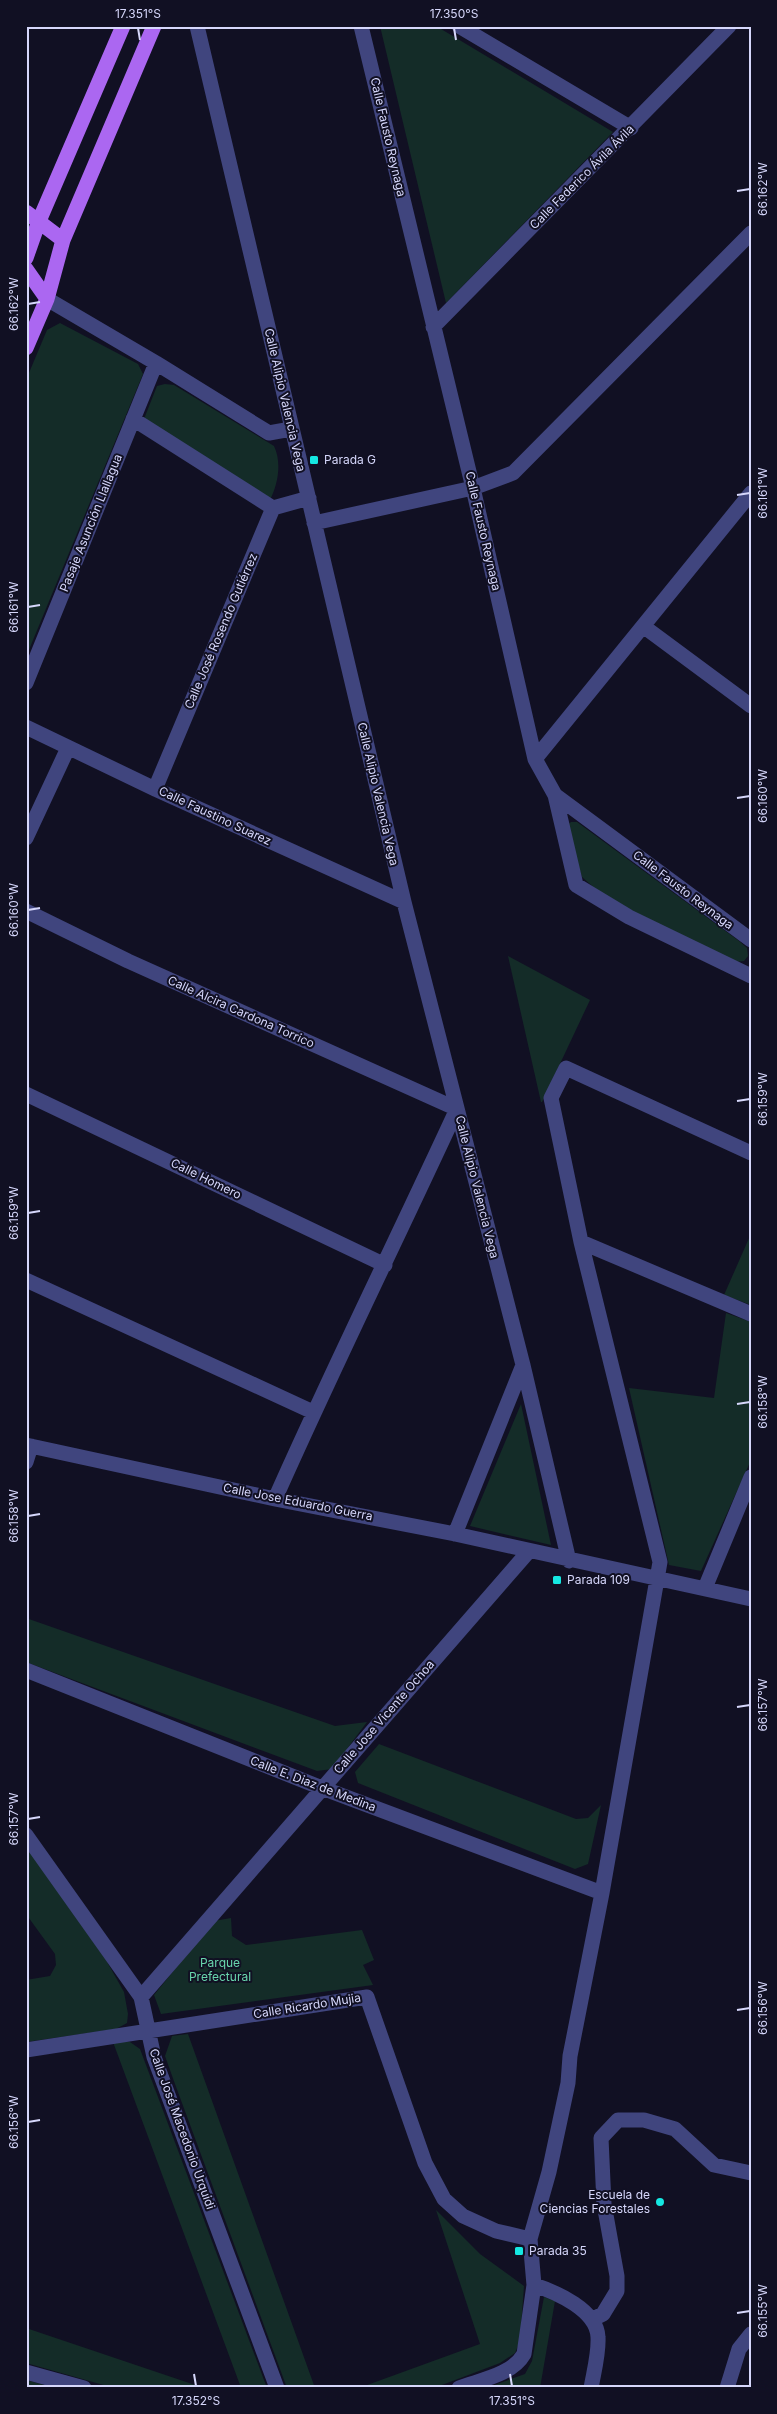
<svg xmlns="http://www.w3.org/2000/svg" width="777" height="2414" font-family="Inter,sans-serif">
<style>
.green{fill:#142c28}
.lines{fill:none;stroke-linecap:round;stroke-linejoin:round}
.minor{stroke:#40457e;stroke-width:15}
.major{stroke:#ab67f1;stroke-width:15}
.ticks{fill:none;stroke:#d6d7fb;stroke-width:2}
.poi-dot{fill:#15e8e2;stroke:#111023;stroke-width:2}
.labels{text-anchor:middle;stroke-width:4;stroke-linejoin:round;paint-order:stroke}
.street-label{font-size:12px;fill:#d6d7fb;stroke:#111023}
.poi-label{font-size:12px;fill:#d6d7fb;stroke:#111023;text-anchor:start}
.park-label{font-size:12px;fill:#68d5ac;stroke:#111023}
.neatline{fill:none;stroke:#d6d7fb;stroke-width:2}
.ticks-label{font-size:12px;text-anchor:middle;fill:#d6d7fb}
</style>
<rect width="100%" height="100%" fill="#111023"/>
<path class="green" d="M 380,26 L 436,26 L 613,132 L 446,303 Z
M 60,323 L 138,364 L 143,374 L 26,657 L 26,380 L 47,330 Z
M 165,384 L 174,385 L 274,446 C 282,463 278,484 270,500 L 144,419 L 157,386 Z
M 571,822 L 577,822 L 739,941 L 747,948 L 748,956 L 744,961 L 735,962 L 606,898 L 582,877 L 566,826 Z
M 508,956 L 590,1000 L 542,1102 L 541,1102 Z
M 750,1236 L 751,1236 L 751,1305 L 724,1295 Z
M 726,1313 L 751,1322 L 751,1460 L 701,1571 L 669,1565 L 629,1388 L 714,1398 Z
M 521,1404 L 551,1545 L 470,1526 Z
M 26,1618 L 335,1726 L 367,1722 L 332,1769 L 317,1771 L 26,1662 Z
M 379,1744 L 576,1819 L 588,1818 L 601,1805 L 588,1864 L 575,1869 L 358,1783 L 355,1772 Z
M 26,1846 L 106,1960 L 124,1992 L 128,2014 L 127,2023 L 116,2029 L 26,2042 L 26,1980 L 50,1976 L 56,1965 L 55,1954 L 26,1914 Z
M 231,1918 L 232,1936 L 246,1945 L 362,1930 L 374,1960 L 363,1965 L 373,1985 L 161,2014 L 154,1995 L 214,1921 Z
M 188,2034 L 315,2388 L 287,2388 L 175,2084 L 165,2056 L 172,2036 Z
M 113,2042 L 130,2042 L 140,2049 L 267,2388 L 238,2388 L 240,2385 Z
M 436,2210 L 480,2254 L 524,2286 L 520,2341 L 515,2353 L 500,2363 L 434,2388 L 359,2388 L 480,2344 Z
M 544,2297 L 555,2301 L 540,2388 L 486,2388 L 525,2374 L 532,2361 Z
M 26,2328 L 204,2388 L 114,2388 L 26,2363 Z
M 26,2380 L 55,2388 L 26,2388 Z"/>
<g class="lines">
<path class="minor" d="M 197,26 L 404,902 L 523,1365 L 569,1561
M 361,26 L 473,488 L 535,759 L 555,795 L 751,940
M 459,26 L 631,128
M 47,299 L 156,363 L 269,433 L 291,429
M 433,327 L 729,26
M 133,419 L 273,508
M 314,523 L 473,488 L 513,473 L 751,233
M 643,626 L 751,706
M 26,683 L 156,363
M 26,727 L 155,789 L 404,902
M 535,759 L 751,493
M 155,789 L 273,508 L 309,498
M 555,795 L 576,885 L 629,917 L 751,976
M 26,838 L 68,748
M 26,911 L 128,961 L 457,1109
M 26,1094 L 385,1265
M 581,1242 L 751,1314
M 26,1280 L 313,1412
M 26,1445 L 275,1499 L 455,1534 L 751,1599
M 26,1462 L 31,1446
M 275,1499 C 333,1368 397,1239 457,1109
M 455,1534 L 523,1365
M 705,1588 L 751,1477
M 26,1670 L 322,1788 L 602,1893
M 26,1835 L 141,1997 L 154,2057 L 277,2388
M 141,1997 L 529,1551
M 26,2050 L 367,1997 L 425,2163 L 444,2199 L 463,2216 L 496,2231 L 530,2239
M 534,2285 C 556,2292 597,2310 598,2337 C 599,2353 594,2371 591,2388
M 593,2319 L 603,2314 L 617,2291 L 617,2276 L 604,2204 L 601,2138 L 618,2120 L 644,2120 L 675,2129 L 714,2165 L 751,2173
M 26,2372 L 84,2388
M 459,2388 C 480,2380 512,2375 524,2354 L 534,2285 L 530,2239 L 549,2172 L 568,2083 L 570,2056 L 602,1893 L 660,1562 L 581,1242 L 551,1098 L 566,1068 L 751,1153
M 727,2388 L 739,2349 L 751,2334"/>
<path class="major" d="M 26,212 L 63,240
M 26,258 L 39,221 L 123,26
M 26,269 L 47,299
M 26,348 L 47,299 L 63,240 L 154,26"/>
</g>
<path class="ticks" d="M 138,28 L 140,40M 454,28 L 456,40M 737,191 L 750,189M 28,304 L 40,302M 737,495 L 750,493M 28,607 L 40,605M 737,798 L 750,796M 28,910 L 40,908M 737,1101 L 750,1099M 28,1213 L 40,1211M 737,1404 L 750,1402M 28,1516 L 40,1514M 737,1707 L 750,1705M 28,1819 L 40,1817M 737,2010 L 750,2008M 28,2122 L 40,2120M 737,2313 L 750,2311M 194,2374 L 196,2386M 510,2374 L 512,2386"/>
<g class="poi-dot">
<rect x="309" y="455" width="10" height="10" rx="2.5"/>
<rect x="552" y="1575" width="10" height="10" rx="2.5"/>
<circle cx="660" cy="2202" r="5"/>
<rect x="514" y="2246" width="10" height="10" rx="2.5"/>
</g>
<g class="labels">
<g class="street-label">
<text transform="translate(388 137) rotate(77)" y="4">Calle Fausto Reynaga</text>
<text transform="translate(582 177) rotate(-45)" y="4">Calle Federico Ávila Ávila</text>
<text transform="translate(285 400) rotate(77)" y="4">Calle Alipio Valencia Vega</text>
<text transform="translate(91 523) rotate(-68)" y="4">Pasaje Asunción Llallagua</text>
<text transform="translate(483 531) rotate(77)" y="4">Calle Fausto Reynaga</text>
<text transform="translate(221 631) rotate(-67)" y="4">Calle José Rosendo Gutiérrez</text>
<text transform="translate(378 794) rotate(77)" y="4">Calle Alipio Valencia Vega</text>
<text transform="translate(215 816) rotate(25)" y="4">Calle Faustino Suarez</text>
<text transform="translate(683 890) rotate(37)" y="4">Calle Fausto Reynaga</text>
<text transform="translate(241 1012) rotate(24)" y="4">Calle Alcira Cardona Torrico</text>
<text transform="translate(206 1179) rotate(26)" y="4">Calle Homero</text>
<text transform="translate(477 1187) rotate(76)" y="4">Calle Alipio Valencia Vega</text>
<text transform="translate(298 1502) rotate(11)" y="4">Calle Jose Eduardo Guerra</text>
<text transform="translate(384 1717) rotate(-49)" y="4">Calle Jose Vicente Ochoa</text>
<text transform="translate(313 1784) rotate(21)" y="4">Calle E. Diaz de Medina</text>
<text transform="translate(307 2006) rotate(-9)" y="4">Calle Ricardo Mujia</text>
<text transform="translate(182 2129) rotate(70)" y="4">Calle José Macedonio Urquidi</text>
</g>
<g class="poi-label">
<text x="324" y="464">Parada G</text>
<text x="567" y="1584">Parada 109</text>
<text x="650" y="2199" text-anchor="end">Escuela de<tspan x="650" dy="14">Ciencias Forestales</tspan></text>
<text x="529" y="2255">Parada 35</text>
</g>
<g class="park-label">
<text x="220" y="1967">Parque<tspan x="220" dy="14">Prefectural</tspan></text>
</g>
</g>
<rect width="777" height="2414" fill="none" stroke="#111023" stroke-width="55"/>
<rect x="28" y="28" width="722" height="2358" class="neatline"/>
<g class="ticks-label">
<text x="138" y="18">17.351°S</text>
<text x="454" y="18">17.350°S</text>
<text transform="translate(763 189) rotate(-90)" y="4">66.162°W</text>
<text transform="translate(14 304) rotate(-90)" y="4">66.162°W</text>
<text transform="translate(763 493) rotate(-90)" y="4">66.161°W</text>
<text transform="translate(14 607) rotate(-90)" y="4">66.161°W</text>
<text transform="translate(763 796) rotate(-90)" y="4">66.160°W</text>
<text transform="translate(14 910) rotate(-90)" y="4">66.160°W</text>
<text transform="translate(763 1099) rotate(-90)" y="4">66.159°W</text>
<text transform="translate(14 1213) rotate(-90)" y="4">66.159°W</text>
<text transform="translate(763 1402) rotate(-90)" y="4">66.158°W</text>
<text transform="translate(14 1516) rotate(-90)" y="4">66.158°W</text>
<text transform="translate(763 1705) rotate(-90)" y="4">66.157°W</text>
<text transform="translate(14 1819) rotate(-90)" y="4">66.157°W</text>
<text transform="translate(763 2008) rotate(-90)" y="4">66.156°W</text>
<text transform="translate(14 2122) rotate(-90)" y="4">66.156°W</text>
<text transform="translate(763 2311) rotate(-90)" y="4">66.155°W</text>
<text x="196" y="2405">17.352°S</text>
<text x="512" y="2405">17.351°S</text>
</g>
</svg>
